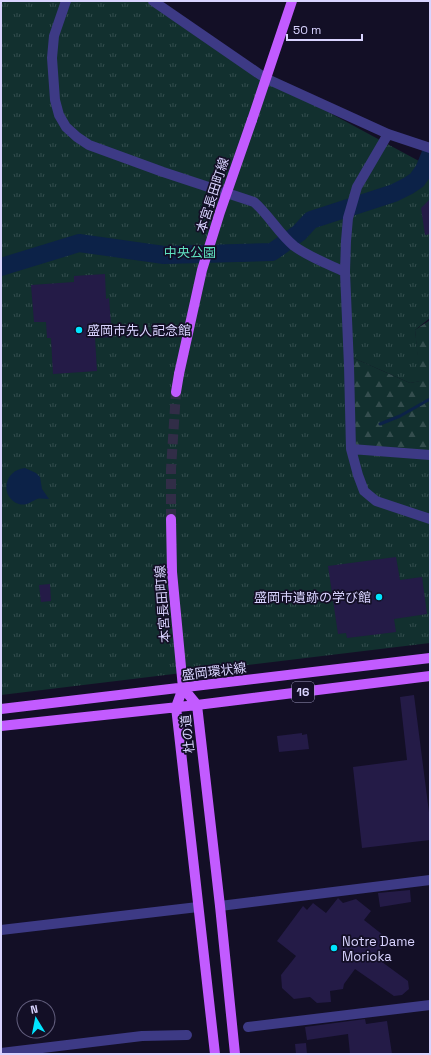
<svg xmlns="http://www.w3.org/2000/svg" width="431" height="1055" font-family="'Space Grotesk','Noto Sans JP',sans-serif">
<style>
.forest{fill:url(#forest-firs)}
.park{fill:url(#park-tufts)}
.water{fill:#0c2248}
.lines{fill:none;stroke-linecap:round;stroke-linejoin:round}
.stream{stroke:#0c2248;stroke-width:3}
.river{stroke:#0c2248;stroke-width:18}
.building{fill:#241b47}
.major-tunnel{stroke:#312d47;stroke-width:10;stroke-dasharray:10 5;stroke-linecap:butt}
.minor{stroke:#3d3a85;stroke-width:10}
.major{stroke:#c25bff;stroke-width:10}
.major-bridge{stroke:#c25bff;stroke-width:10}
.poi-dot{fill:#00e5ff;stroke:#130f26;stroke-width:1.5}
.labels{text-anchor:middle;stroke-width:3.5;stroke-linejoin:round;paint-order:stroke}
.shield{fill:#130f26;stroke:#9e99be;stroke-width:1}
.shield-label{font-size:12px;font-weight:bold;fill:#d9d4ff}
.street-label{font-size:13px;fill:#d9d4ff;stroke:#130f26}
.park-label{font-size:13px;fill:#5fe0c0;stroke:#130f26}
.poi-label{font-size:13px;fill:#d9d4ff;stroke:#130f26;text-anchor:start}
</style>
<defs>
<pattern id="forest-firs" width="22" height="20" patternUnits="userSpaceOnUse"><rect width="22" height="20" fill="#12302f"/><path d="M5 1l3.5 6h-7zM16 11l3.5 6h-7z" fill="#344d4e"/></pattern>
<pattern id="park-tufts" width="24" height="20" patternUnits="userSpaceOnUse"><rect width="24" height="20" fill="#12302f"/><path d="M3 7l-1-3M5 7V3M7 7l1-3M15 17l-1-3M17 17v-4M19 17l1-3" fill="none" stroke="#344d4e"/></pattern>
</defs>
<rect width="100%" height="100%" fill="#130f26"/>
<path class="forest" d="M 430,320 L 430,456 L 354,452 L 349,356 L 410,383 L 420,381 L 415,330 Z"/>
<path class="park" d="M 1,1 L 153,1 L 265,78 L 430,167 L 430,318 L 415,330 L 421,381 L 410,383 L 349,356 L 354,452 L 430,456 L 430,643 L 1,695 Z"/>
<path class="water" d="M 25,468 L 36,473 L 40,477 L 42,489 L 49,499 C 45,499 40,498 37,499 C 30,502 27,506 19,504 C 0,498 3,470 25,468 Z"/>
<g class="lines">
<path class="stream" d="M 380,424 L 400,416 L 430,399"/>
<path class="river" d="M 1,267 L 79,243 L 164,255 L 272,252 L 299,233 L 311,220 L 394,193 L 408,186 L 417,180 L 424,170 L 430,155"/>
</g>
<path class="building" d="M 430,199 L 430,234 L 425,235 L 421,208 Z
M 105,274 L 106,299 L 109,298 L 112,337 L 95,338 L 97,371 L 53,374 L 51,338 L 47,338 L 46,322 L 34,322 L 31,285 L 74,282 L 74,276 Z
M 396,557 L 400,580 L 422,577 L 427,614 L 394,619 L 396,632 L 347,638 L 346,633 L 338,634 L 328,566 Z
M 50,584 L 51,601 L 41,602 L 39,585 Z
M 414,695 L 430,820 L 430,840 L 362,848 L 353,767 L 407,760 L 400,697 Z
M 302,733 L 302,735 L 307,734 L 309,749 L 279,752 L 277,736 Z
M 410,890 L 411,902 L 380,907 L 378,893 Z
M 338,898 L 343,903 L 356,899 L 371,911 L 364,920 L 383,935 L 379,940 L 385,945 L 379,951 L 386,958 L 382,962 L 408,981 L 409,989 L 402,995 L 394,996 L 355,969 L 344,984 L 343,989 L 330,991 L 331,1002 L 317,1003 L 310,997 L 294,999 L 282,988 L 281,975 L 296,956 L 277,941 L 303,906 L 307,910 L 313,903 L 326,913 Z
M 365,1019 L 366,1024 L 387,1021 L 392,1054 L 350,1054 L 348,1034 L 307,1040 L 305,1027 Z
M 306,1043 L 307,1054 L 296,1054 L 295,1044 Z"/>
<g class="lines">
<path class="major-tunnel" d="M 171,519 L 171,469 L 176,392"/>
<path class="minor" d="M 66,1 L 54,36 L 52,58 L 55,100 L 59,115 L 66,127 L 77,137 L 89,145 L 163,172 L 254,202 C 269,215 279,234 294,246 C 309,257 328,264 345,272 L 349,366 L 351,449 L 358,475 L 364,491 L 376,501 L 430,519
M 153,1 L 265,78 L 388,134 L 430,148
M 345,272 L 346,241 L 348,218 L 357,187 L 388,134
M 351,449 L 430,455
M 220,906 L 430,880
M 1,930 L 198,907
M 248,1027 L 430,1005
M 1,1053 L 142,1036 L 187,1035"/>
<path class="major" d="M 252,120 L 292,1
M 176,392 L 179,374
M 171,519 L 172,572 L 183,688 L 176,707 L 215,1054
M 183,688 L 197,705 L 220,906 L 235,1054
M 1,709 L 430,658
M 1,726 L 197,705 L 430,676"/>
<path class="major-bridge" d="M 179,374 L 202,270 L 220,212 L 252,120"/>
</g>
<g class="poi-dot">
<circle cx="79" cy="330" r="4"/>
<circle cx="379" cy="597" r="4"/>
<circle cx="334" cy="948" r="4"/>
</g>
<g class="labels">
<rect class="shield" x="292" y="682" width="22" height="20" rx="3"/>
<g class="shield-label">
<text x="303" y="696">16</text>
</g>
<g class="street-label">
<text transform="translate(212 195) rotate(-72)" y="5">本宮長田町線</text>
<text transform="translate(162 604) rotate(-94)" y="5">本宮長田町線</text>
<text transform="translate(214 671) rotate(-7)" y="5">盛岡環状線</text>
<text transform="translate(187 734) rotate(-96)" y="5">杜の道</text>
</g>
<g class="park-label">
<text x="190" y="257">中央公園</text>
</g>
<g class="poi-label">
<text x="87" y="335">盛岡市先人記念館</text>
<text x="371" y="602" text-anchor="end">盛岡市遺跡の学び館</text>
<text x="342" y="946">Notre Dame<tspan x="342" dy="15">Morioka</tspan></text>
</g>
</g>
<rect width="431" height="1055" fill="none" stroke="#d9d4ff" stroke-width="4"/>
<g transform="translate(36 1019) rotate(350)"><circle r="19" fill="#130f26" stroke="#625e7d"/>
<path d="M0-3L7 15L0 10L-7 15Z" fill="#00e5ff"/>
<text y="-6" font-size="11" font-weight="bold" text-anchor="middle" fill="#d9d4ff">N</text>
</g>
<path d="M287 34v6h75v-6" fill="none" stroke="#d9d4ff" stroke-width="2"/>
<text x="293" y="34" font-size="12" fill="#d9d4ff" stroke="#130f26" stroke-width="3" paint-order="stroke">50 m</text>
</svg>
